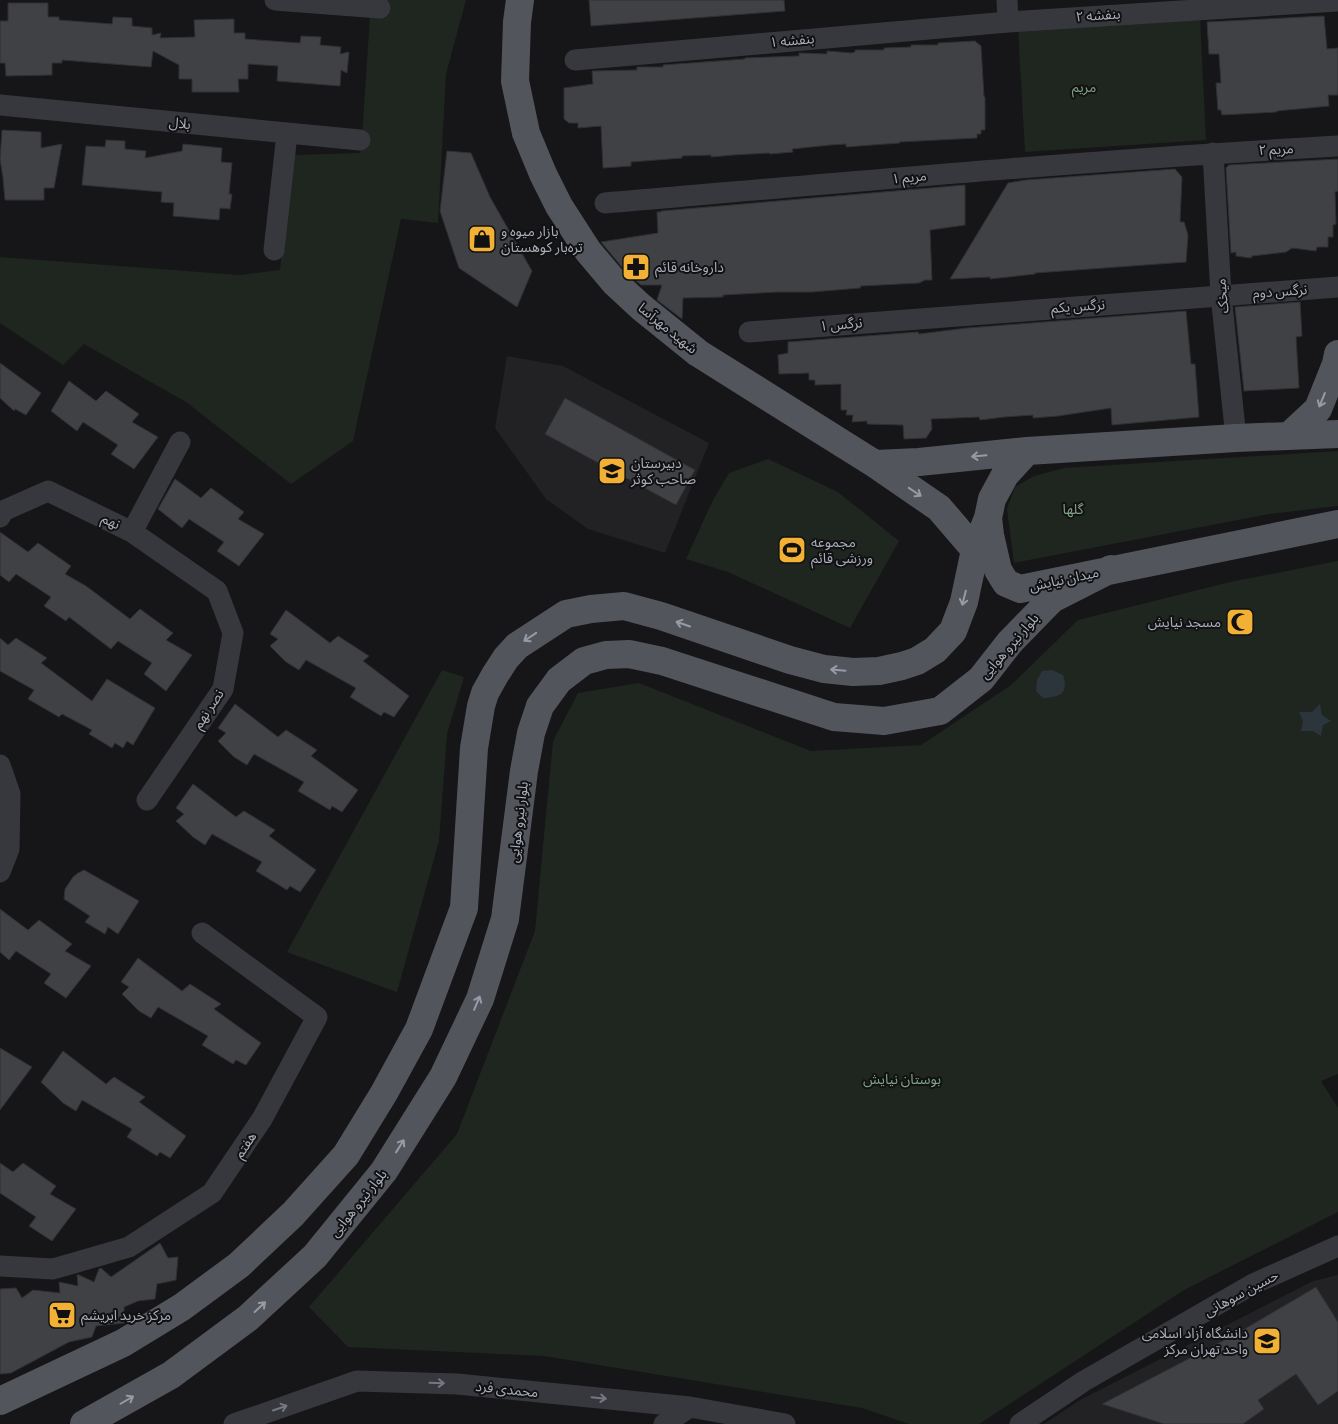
<svg xmlns="http://www.w3.org/2000/svg" width="1338" height="1424" font-family="Commissioner,'Noto Sans Arabic',sans-serif">
<style>
.built{fill:#222225}
.green{fill:#1e261f}
.water{fill:#2c353c}
.building{fill:#404145;stroke:#303034}
.lines{fill:none;stroke-linecap:round;stroke-linejoin:round}
.minor{stroke:#37383d;stroke-width:21}
.major{stroke:#53555c;stroke-width:28}
.oneway{stroke:#979ba6}
.oneway2{stroke:#757881}
.labels{text-anchor:middle;stroke-width:4;stroke-linejoin:round;paint-order:stroke}
.street-label{font-size:14px;fill:#a8adb8;stroke:#111113}
.park-label{font-size:14px;fill:#7fa381;stroke:#111113}
.poi-label{font-size:14px;fill:#a8adb8;stroke:#111113;text-anchor:start}
</style>
<rect width="100%" height="100%" fill="#161618"/>
<path class="built" d="M 507,356 L 563,366 L 709,443 L 665,553 L 588,529 L 546,499 L 495,428 Z
M 1338,1275 L 1338,1424 L 1044,1424 L 1080,1400 L 1313,1281 Z"/>
<path class="green" d="M 371,0 L 466,0 L 446,74 L 438,223 L 401,219 L 353,441 L 291,484 L 186,402 L 84,344 L 63,365 L 0,323 L 0,257 L 239,275 L 280,270 L 291,155 L 360,153 L 363,122 Z
M 1200,18 L 1206,140 L 1025,152 L 1018,29 Z
M 1338,451 L 1338,506 L 1269,514 L 1014,563 L 1007,509 L 1015,487 L 1034,476 L 1064,468 Z
M 768,459 L 838,492 L 899,541 L 850,628 L 728,572 L 686,559 L 712,502 L 729,473 Z
M 1338,561 L 1338,1074 L 1321,1081 L 1338,1108 L 1338,1212 L 1184,1290 L 979,1424 L 909,1424 L 862,1408 L 544,1356 L 348,1347 L 309,1307 L 457,1134 L 535,931 L 553,741 L 578,693 L 639,683 L 811,751 L 921,745 L 1011,685 L 1078,620 L 1230,582 Z
M 442,670 L 464,677 L 447,734 L 439,841 L 397,992 L 287,952 Z"/>
<path class="water" d="M 1052,670 L 1063,675 C 1069,694 1060,697 1043,698 L 1036,691 L 1037,680 L 1042,671 Z
M 1320,704 L 1322,715 L 1331,721 L 1323,725 L 1321,736 L 1313,731 L 1301,731 L 1303,721 L 1299,712 L 1312,712 Z"/>
<path class="building" d="M 589,0 L 784,0 L 785,11 L 591,26 Z
M 8,3 L 48,3 L 48,17 L 59,17 L 59,20 L 112,24 L 113,17 L 132,18 L 132,26 L 152,28 L 152,35 L 161,33 L 160,38 L 195,37 L 194,20 L 234,19 L 234,33 L 245,33 L 245,39 L 300,43 L 301,36 L 321,37 L 320,45 L 341,47 L 340,54 L 349,52 L 347,73 L 341,70 L 340,86 L 277,81 L 278,66 L 248,64 L 248,79 L 238,79 L 239,92 L 192,92 L 192,79 L 179,79 L 179,65 L 153,51 L 151,67 L 62,60 L 62,63 L 52,63 L 52,75 L 6,76 L 5,63 L 0,63 L 0,21 L 8,21 Z
M 1324,16 L 1327,49 L 1338,48 L 1338,95 L 1328,95 L 1329,106 L 1277,111 L 1277,112 L 1222,115 L 1221,110 L 1218,110 L 1216,83 L 1221,83 L 1219,54 L 1209,54 L 1207,22 Z
M 975,41 L 981,46 L 984,97 L 985,97 L 985,130 L 981,130 L 981,134 L 977,134 L 977,138 L 899,142 L 900,143 L 872,145 L 846,147 L 846,144 L 830,145 L 792,149 L 793,152 L 770,154 L 769,153 L 733,155 L 711,157 L 711,155 L 682,156 L 682,158 L 631,162 L 631,166 L 603,168 L 601,126 L 578,128 L 578,123 L 569,123 L 564,119 L 564,88 L 593,84 L 592,71 L 637,70 L 637,67 L 663,67 L 663,65 L 745,59 L 745,58 L 799,56 L 799,53 L 827,54 L 827,51 L 852,53 L 855,52 L 855,50 L 884,50 L 884,48 L 911,47 L 911,45 L 938,45 L 938,43 Z
M 2,130 L 41,132 L 41,148 L 62,144 L 54,188 L 44,188 L 44,200 L 5,200 L 3,178 L 0,159 Z
M 106,140 L 125,141 L 125,149 L 146,151 L 145,158 L 182,151 L 183,144 L 222,148 L 221,162 L 232,163 L 229,194 L 232,194 L 230,209 L 220,208 L 219,220 L 173,216 L 174,203 L 161,202 L 162,192 L 82,185 L 86,146 L 105,147 Z
M 447,151 L 471,153 L 490,197 L 532,271 L 517,307 L 459,268 L 440,211 Z
M 1338,159 L 1338,191 L 1335,192 L 1336,224 L 1333,225 L 1333,237 L 1328,237 L 1328,247 L 1317,247 L 1316,251 L 1292,248 L 1286,252 L 1252,256 L 1251,258 L 1236,256 L 1236,252 L 1231,253 L 1226,168 L 1229,165 Z
M 1175,169 L 1182,177 L 1180,222 L 1184,222 L 1188,235 L 1186,262 L 1035,273 L 1035,274 L 990,279 L 990,277 L 950,279 L 1008,183 L 1026,180 Z
M 965,185 L 965,225 L 930,230 L 932,280 L 925,280 L 919,283 L 861,286 L 860,288 L 812,292 L 778,292 L 723,295 L 723,297 L 683,298 L 682,319 L 657,300 L 662,285 L 641,285 L 626,272 L 601,242 L 658,233 L 657,212 L 661,212 L 661,211 Z
M 1300,302 L 1302,336 L 1296,337 L 1299,388 L 1244,391 L 1235,307 Z
M 1186,311 L 1191,364 L 1195,364 L 1199,417 L 1112,425 L 1111,408 L 1058,416 L 1033,418 L 1033,415 L 1004,417 L 980,420 L 979,417 L 931,419 L 932,429 L 926,438 L 904,439 L 903,425 L 867,424 L 867,421 L 852,422 L 853,415 L 846,415 L 847,410 L 841,410 L 841,384 L 815,385 L 815,380 L 809,380 L 809,373 L 779,374 L 778,355 L 788,353 L 788,342 L 918,332 L 919,334 L 967,328 Z
M 0,363 L 41,393 L 26,415 L 15,409 L 14,411 L 0,398 Z
M 69,381 L 96,401 L 106,391 L 139,414 L 132,422 L 158,437 L 134,469 L 111,454 L 118,445 L 83,422 L 77,431 L 51,411 Z
M 565,398 L 695,470 L 676,505 L 545,434 Z
M 175,479 L 201,498 L 211,488 L 244,512 L 238,519 L 264,534 L 239,566 L 217,551 L 224,542 L 189,519 L 182,528 L 158,509 Z
M 0,532 L 28,552 L 38,543 L 71,566 L 65,574 L 86,586 L 130,619 L 140,609 L 173,633 L 166,640 L 192,655 L 166,691 L 144,674 L 152,663 L 118,641 L 111,649 L 69,617 L 66,621 L 44,606 L 51,597 L 16,574 L 9,582 L 0,575 Z
M 286,610 L 330,643 L 338,636 L 369,656 L 363,661 L 409,696 L 394,717 L 384,712 L 381,716 L 350,697 L 356,688 L 306,660 L 299,670 L 286,662 L 270,646 L 278,639 L 270,634 Z
M 0,638 L 8,645 L 16,638 L 47,658 L 41,663 L 92,701 L 107,679 L 155,708 L 133,745 L 127,741 L 123,748 L 115,743 L 112,748 L 89,734 L 92,730 L 62,714 L 59,717 L 28,699 L 34,690 L 0,671 Z
M 235,704 L 278,737 L 286,730 L 317,750 L 311,756 L 358,790 L 342,812 L 332,806 L 330,810 L 298,791 L 304,782 L 254,754 L 247,765 L 234,757 L 218,741 L 226,733 L 218,728 Z
M 193,784 L 236,817 L 244,811 L 275,830 L 269,836 L 316,870 L 300,892 L 290,886 L 287,890 L 256,871 L 262,862 L 212,834 L 205,845 L 193,837 L 176,821 L 184,814 L 176,808 Z
M 84,870 L 139,901 L 118,934 L 108,927 L 105,934 L 85,922 L 90,916 L 64,899 L 65,889 L 73,877 L 78,873 Z
M 0,909 L 28,930 L 39,920 L 72,944 L 65,951 L 91,966 L 66,998 L 44,983 L 51,974 L 16,951 L 9,960 L 0,952 Z
M 138,958 L 182,991 L 190,984 L 221,1004 L 214,1009 L 261,1043 L 246,1065 L 236,1060 L 233,1064 L 202,1045 L 208,1036 L 158,1007 L 151,1018 L 139,1011 L 122,994 L 129,987 L 121,982 Z
M 0,1048 L 32,1067 L 0,1110 Z
M 63,1051 L 106,1084 L 114,1077 L 145,1097 L 139,1102 L 186,1136 L 170,1158 L 160,1152 L 157,1156 L 127,1137 L 132,1129 L 82,1100 L 76,1111 L 63,1103 L 41,1082 Z
M 0,1163 L 13,1172 L 23,1163 L 56,1186 L 50,1194 L 76,1209 L 52,1241 L 29,1226 L 36,1217 L 0,1193 Z
M 160,1243 L 168,1258 L 178,1257 L 176,1280 L 157,1284 L 155,1299 L 138,1301 L 124,1307 L 124,1323 L 96,1326 L 92,1337 L 69,1342 L 11,1373 L 0,1374 L 0,1289 L 16,1288 L 22,1298 L 33,1290 L 60,1293 L 59,1282 L 78,1286 L 77,1275 L 79,1275 L 94,1282 L 99,1269 L 101,1268 L 111,1277 Z
M 1316,1287 L 1338,1322 L 1338,1391 L 1318,1405 L 1296,1374 L 1258,1400 L 1264,1409 L 1243,1424 L 1164,1424 L 1102,1404 L 1236,1334 Z"/>
<g class="lines">
<path class="minor" d="M 275,0 L 380,8
M 1007,0 L 1008,22
M 575,60 L 1008,22 L 1338,1
M 0,105 L 360,140
M 1213,153 L 1221,295 L 1236,438
M 605,203 C 849,182 1093,160 1338,146
M 274,250 L 287,134
M 749,332 L 1338,287
M 0,517 L 3,511 L 48,491 L 132,532 L 180,442
M 132,532 L 217,591 L 233,633 L 223,689 L 147,800
M 0,765 L 10,794 L 9,849 L 0,872
M 0,1266 L 53,1269 L 129,1247 L 212,1193 L 262,1119 L 317,1017 L 202,933
M 234,1424 L 357,1381 L 457,1384 L 690,1407 L 785,1424
M 664,1424 L 690,1407
M 1020,1424 L 1084,1381 L 1253,1284 L 1338,1246"/>
<path class="major" d="M 520,0 L 517,22 L 515,81 L 526,133 L 543,174 L 559,206 L 588,251 L 615,283 L 641,307 L 698,353 L 875,464 L 939,508 L 975,550 L 987,560
M 1338,434 L 1236,438 L 1027,451 L 1005,475 L 992,499 L 988,518 L 990,535 L 998,570 L 1006,583 L 1020,589 L 1338,524
M 1289,436 L 1318,409 L 1336,364 L 1338,354
M 875,464 L 919,462 L 1027,451
M 0,1401 L 123,1343 L 182,1307 L 239,1265 L 293,1214 L 346,1155 L 384,1093 L 419,1029 L 464,908 L 474,748 L 481,706 L 485,693 L 495,675 L 506,658 L 517,646 L 566,614 L 591,609 L 624,606 L 661,616 L 790,660 L 824,669 L 853,672 L 879,671 L 902,666 L 917,661 L 935,650 L 953,631 L 964,602 L 975,550 L 988,518
M 84,1424 L 171,1375 L 248,1318 L 315,1256 L 384,1171 L 443,1077 L 480,999 L 505,919 L 524,771 L 531,733 L 540,706 L 559,680 L 584,661 L 606,655 L 629,654 L 662,661 L 834,717 L 884,721 L 940,711 L 981,679 L 1010,642 L 1052,599 L 1111,569"/>
</g>
<defs><path id="oneway-shaft" d="M-6 0H5M1.5-3L5.5 0L1.5 3" fill="none" stroke-width="1.6" stroke-linecap="round" stroke-linejoin="round" transform="scale(1.25)"/></defs>
<g class="oneway">
<use href="#oneway-shaft" transform="translate(1322 400) rotate(112)"/>
<use href="#oneway-shaft" transform="translate(979 456) rotate(175)"/>
<use href="#oneway-shaft" transform="translate(915 492) rotate(34)"/>
<use href="#oneway-shaft" transform="translate(964 598) rotate(104)"/>
<use href="#oneway-shaft" transform="translate(683 624) rotate(-161)"/>
<use href="#oneway-shaft" transform="translate(530 637) rotate(146)"/>
<use href="#oneway-shaft" transform="translate(838 670) rotate(-175)"/>
<use href="#oneway-shaft" transform="translate(477 1003) rotate(-67)"/>
<use href="#oneway-shaft" transform="translate(400 1146) rotate(-58)"/>
<use href="#oneway-shaft" transform="translate(260 1307) rotate(-43)"/>
<use href="#oneway-shaft" transform="translate(127 1400) rotate(-30)"/>
</g>
<g class="oneway2">
<use href="#oneway-shaft" transform="translate(437 1383) rotate(2)"/>
<use href="#oneway-shaft" transform="translate(599 1398) rotate(6)"/>
<use href="#oneway-shaft" transform="translate(280 1408) rotate(-19)"/>
</g>
<defs>
<symbol id="shop-square" viewBox="-11 -11 22 22"><rect x="-9" y="-9" width="18" height="18" rx="4" fill="#f2b134" stroke="#111113"/><path d="M-5-2.5h2.3a2.7 3.5 0 0 1 5.4 0H5L5.5 6h-11ZM-1.5-2.5h3a1.5 2.3 0 0 0-3 0Z" fill="#111"/></symbol>
<symbol id="pharmacy-square" viewBox="-11 -11 22 22"><rect x="-9" y="-9" width="18" height="18" rx="4" fill="#f2b134" stroke="#111113"/><path d="M-2-6h4v4h4v4h-4v4h-4v-4h-4v-4h4Z" fill="#111"/></symbol>
<symbol id="school-square" viewBox="-11 -11 22 22"><rect x="-9" y="-9" width="18" height="18" rx="4" fill="#f2b134" stroke="#111113"/><path d="M0-5L7-2L0 1L-7-2ZM-4 1L0 2.5L4 1V4Q0 6-4 4Z" fill="#111"/></symbol>
<symbol id="stadium-square" viewBox="-11 -11 22 22"><rect x="-9" y="-9" width="18" height="18" rx="4" fill="#f2b134" stroke="#111113"/><path d="M0-5a6.5 5 0 1 0 0 10a6.5 5 0 1 0 0-10ZM-3.5-1.8h7v3.6h-7Z" fill="#111"/></symbol>
<symbol id="mosque-square" viewBox="-11 -11 22 22"><rect x="-9" y="-9" width="18" height="18" rx="4" fill="#f2b134" stroke="#111113"/><path d="M3.5-4.9A6 6 0 1 0 3.5 4.9A5 5 0 1 1 3.5-4.9Z" fill="#111"/></symbol>
<symbol id="supermarket-square" viewBox="-11 -11 22 22"><rect x="-9" y="-9" width="18" height="18" rx="4" fill="#f2b134" stroke="#111113"/><path d="M-6-5.5h2.5l.6 2H6L4.5 2H-2.5L-4.4-4H-6ZM-1.5 3.2a1.3 1.3 0 1 0 .1 0ZM3 3.2a1.3 1.3 0 1 0 .1 0Z" fill="#111"/></symbol>
<symbol id="university-square" viewBox="-11 -11 22 22"><rect x="-9" y="-9" width="18" height="18" rx="4" fill="#f2b134" stroke="#111113"/><path d="M0-5L7-2L0 1L-7-2ZM-4 1L0 2.5L4 1V4Q0 6-4 4Z" fill="#111"/></symbol>
</defs>
<g fill-rule="evenodd">
<use href="#shop-square" x="466" y="223" width="32" height="32"/>
<use href="#pharmacy-square" x="620" y="251" width="32" height="32"/>
<use href="#school-square" x="596" y="455" width="32" height="32"/>
<use href="#stadium-square" x="776" y="534" width="32" height="32"/>
<use href="#mosque-square" x="1224" y="606" width="32" height="32"/>
<use href="#supermarket-square" x="46" y="1299" width="32" height="32"/>
<use href="#university-square" x="1251" y="1325" width="32" height="32"/>
</g>
<g class="labels">
<g class="street-label">
<text transform="translate(1098 15) rotate(-4)" y="5">بنفشه ۲</text>
<text transform="translate(792 40) rotate(-5)" y="5">بنفشه ۱</text>
<text transform="translate(180 123) rotate(6)" y="5">بلال</text>
<text transform="translate(1276 149) rotate(-3)" y="5">مریم ۲</text>
<text transform="translate(909 177) rotate(-5)" y="5">مریم ۱</text>
<text transform="translate(1280 291) rotate(-4)" y="5">نرگس دوم</text>
<text transform="translate(1222 296) rotate(-95)" y="5">میخک</text>
<text transform="translate(1078 306) rotate(-4)" y="5">نرگس یکم</text>
<text transform="translate(841 324) rotate(-5)" y="5">نرگس ۱</text>
<text transform="translate(668 328) rotate(39)" y="5">شهید مهرآسا</text>
<text transform="translate(111 521) rotate(26)" y="5">نهم</text>
<text transform="translate(1064 579) rotate(-12)" y="5">میدان نیایش</text>
<text transform="translate(1009 646) rotate(-49)" y="5">بلوار نیرو هوایی</text>
<text transform="translate(208 709) rotate(-57)" y="5">نصر نهم</text>
<text transform="translate(518 822) rotate(-83)" y="5">بلوار نیرو هوایی</text>
<text transform="translate(245 1145) rotate(-56)" y="5">هفتم</text>
<text transform="translate(358 1203) rotate(-51)" y="5">بلوار نیرو هوایی</text>
<text transform="translate(1241 1293) rotate(-28)" y="5">حسین سوهانی</text>
<text transform="translate(507 1389) rotate(6)" y="5">محمدی فرد</text>
</g>
<g class="park-label">
<text x="1084" y="92">مریم</text>
<text x="1073" y="514">گلها</text>
<text x="902" y="1084">بوستان نیایش</text>
</g>
<g class="poi-label">
<text x="501" y="236">بازار میوه و<tspan x="501" dy="16">تره‌بار کوهستان</tspan></text>
<text x="655" y="272">داروخانه قائم</text>
<text x="631" y="468">دبيرستان<tspan x="631" dy="16">صاحب كوثر</tspan></text>
<text x="811" y="547">مجموعه<tspan x="811" dy="16">ورزشی قائم</tspan></text>
<text x="1221" y="627" text-anchor="end">مسجد نیایش</text>
<text x="81" y="1320">مرکز خرید ابریشم</text>
<text x="1248" y="1338" text-anchor="end">دانشگاه آزاد اسلامی<tspan x="1248" dy="16">واحد تهران مرکز</tspan></text>
</g>
</g>
</svg>
